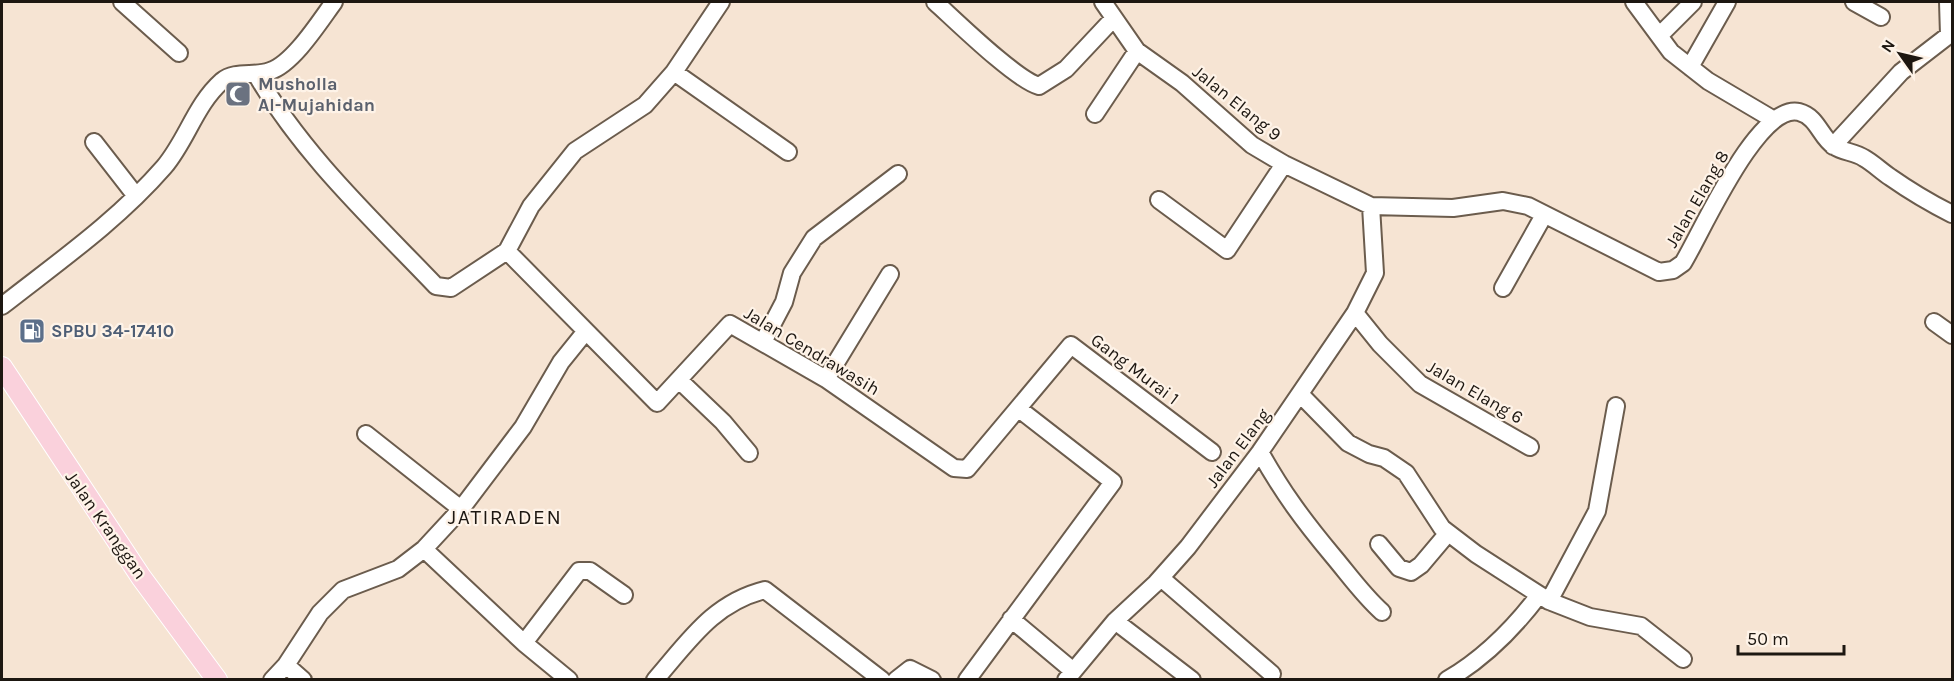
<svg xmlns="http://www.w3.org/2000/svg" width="1954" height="681" font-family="Karla,sans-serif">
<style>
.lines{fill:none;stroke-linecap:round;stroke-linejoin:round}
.minor-casing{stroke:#6b5c4d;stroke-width:20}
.major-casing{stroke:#fff;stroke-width:22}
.minor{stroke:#fff;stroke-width:16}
.major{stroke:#fad1dc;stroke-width:20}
.labels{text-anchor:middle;stroke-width:4.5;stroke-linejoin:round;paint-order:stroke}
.worship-label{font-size:18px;font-weight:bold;fill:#5b616d;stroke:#fef3e8;text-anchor:start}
.street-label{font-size:18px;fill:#1d1711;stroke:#fef3e8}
.service-label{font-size:18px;font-weight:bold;fill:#4e5e75;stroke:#fef3e8;text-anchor:start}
.quarter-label{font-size:21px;letter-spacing:1.5px;fill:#1d1711;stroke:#fef3e8}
</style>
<rect width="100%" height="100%" fill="#f6e4d3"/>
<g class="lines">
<defs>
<path id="minor" d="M 122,2 L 179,53
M 935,2 C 955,20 1016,80 1039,86 L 1066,69 L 1113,19
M 1103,2 L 1137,51 L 1182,83 L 1252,145 L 1284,164 L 1371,206 L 1453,208 L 1503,201 L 1528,206 L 1659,272 L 1673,270 L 1683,263 C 1701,234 1758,102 1799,112 C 1818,117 1820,137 1834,146 C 1843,152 1855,152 1864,158 C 1873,163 1881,171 1890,177 C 1910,191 1930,203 1952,214
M 1634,2 L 1671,52 L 1708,81 L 1774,120
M 1854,2 L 1881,17
M 1660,35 L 1693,2
M 1690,67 L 1727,2
M 674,72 L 788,152
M 256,74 C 302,154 373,220 436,286 L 451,288 L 507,251 L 531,206 L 575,151 L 645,105 L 674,72 L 721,2
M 1095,114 L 1137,51
M 94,142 L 136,196
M 1833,146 L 1901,72 L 1949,35 L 1948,2
M 1159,200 L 1227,250 L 1284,164
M 507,251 L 657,403 L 730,324 L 826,379 L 954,468 L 967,469 L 1071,345 L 1212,452
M 1503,288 L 1544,215
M 2,306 C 58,262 117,221 164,167 C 187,140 195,105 222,81 C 235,70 255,77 270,71 C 293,64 320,21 334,2
M 1355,313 L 1380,344 L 1420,384 L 1530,447
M 1934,322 L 1952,335
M 763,342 L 784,302 L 792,273 L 814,238 L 898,174
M 826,379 L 890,274
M 679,380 L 723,422 L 749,453
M 1301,395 L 1348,443 L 1369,454 L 1384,458 L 1406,473 L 1442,528 L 1476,554 L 1549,601 L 1590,617 L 1641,626 L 1683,659
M 366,434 L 461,509
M 1260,452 C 1283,493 1303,520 1333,556 C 1349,575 1363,595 1382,612
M 1379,544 L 1399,568 L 1411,572 L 1421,565 L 1448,533
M 424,549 L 524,643 L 569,680
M 1161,578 L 1272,674
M 1549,601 L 1597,511 L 1616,406
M 1011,619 L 1072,670
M 1115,621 L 1192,680
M 524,643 L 579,571 L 590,571 L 624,595
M 286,665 L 303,680
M 272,680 L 286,665 L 320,613 L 343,590 L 398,569 L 424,549 L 461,509 L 523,427 L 561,362 L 586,331
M 655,680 C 689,641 713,603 765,590 L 882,680
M 896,680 L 910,669 L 932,680
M 967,680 L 1113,482 L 1019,409
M 1066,680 L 1115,621 L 1156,583 L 1188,547 L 1260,452 L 1355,313 L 1375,273 L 1371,206
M 1447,680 C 1483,659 1514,628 1539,595"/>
<path id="major" d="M 2,367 L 141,577 L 217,680"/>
</defs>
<use href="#minor" class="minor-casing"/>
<use href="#major" class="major-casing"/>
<use href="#minor" class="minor"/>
<use href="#major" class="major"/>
</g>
<defs>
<symbol id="mosque-square" viewBox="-11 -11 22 22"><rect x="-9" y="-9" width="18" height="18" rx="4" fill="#6b7280" stroke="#fef3e8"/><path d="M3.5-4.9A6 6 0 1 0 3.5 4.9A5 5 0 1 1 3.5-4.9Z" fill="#fff"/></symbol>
<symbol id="fuel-square" viewBox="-11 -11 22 22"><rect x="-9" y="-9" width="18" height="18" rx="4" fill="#5c6f8a" stroke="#fef3e8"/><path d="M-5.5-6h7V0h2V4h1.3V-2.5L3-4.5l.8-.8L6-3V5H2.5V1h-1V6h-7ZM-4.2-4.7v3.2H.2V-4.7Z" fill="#fff"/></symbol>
</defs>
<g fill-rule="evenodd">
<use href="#mosque-square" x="223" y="79" width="30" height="30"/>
<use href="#fuel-square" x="17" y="316" width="30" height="30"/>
</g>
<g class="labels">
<g class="worship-label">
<text x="258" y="90">Musholla<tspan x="258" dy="21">Al-Mujahidan</tspan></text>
</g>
<g class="street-label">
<text transform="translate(1237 103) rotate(39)" y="6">Jalan Elang 9</text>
<text transform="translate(1697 199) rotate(-60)" y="6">Jalan Elang 8</text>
<text transform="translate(812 351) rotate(31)" y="6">Jalan Cendrawasih</text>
<text transform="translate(1135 369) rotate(37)" y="6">Gang Murai 1</text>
<text transform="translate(1475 392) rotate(30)" y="6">Jalan Elang 6</text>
<text transform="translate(1238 448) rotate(-53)" y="6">Jalan Elang</text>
<text transform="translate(106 525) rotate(55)" y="6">Jalan Kranggan</text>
</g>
<g class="service-label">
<text x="51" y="337">SPBU 34-17410</text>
</g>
<g class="quarter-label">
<text x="505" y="524">JATIRADEN</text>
</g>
</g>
<rect width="1954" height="681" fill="none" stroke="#1d1711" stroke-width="6"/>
<g transform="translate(1900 54) rotate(304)" stroke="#fef3e8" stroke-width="4.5" paint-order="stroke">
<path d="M0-4.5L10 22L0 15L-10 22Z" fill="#1d1711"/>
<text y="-9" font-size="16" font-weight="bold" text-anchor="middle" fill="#1d1711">N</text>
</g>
<path d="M1738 645v9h106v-9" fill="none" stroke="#1d1711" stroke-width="3"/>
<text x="1747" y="645" font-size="18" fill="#1d1711" stroke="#fef3e8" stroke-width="4.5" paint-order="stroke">50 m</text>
</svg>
